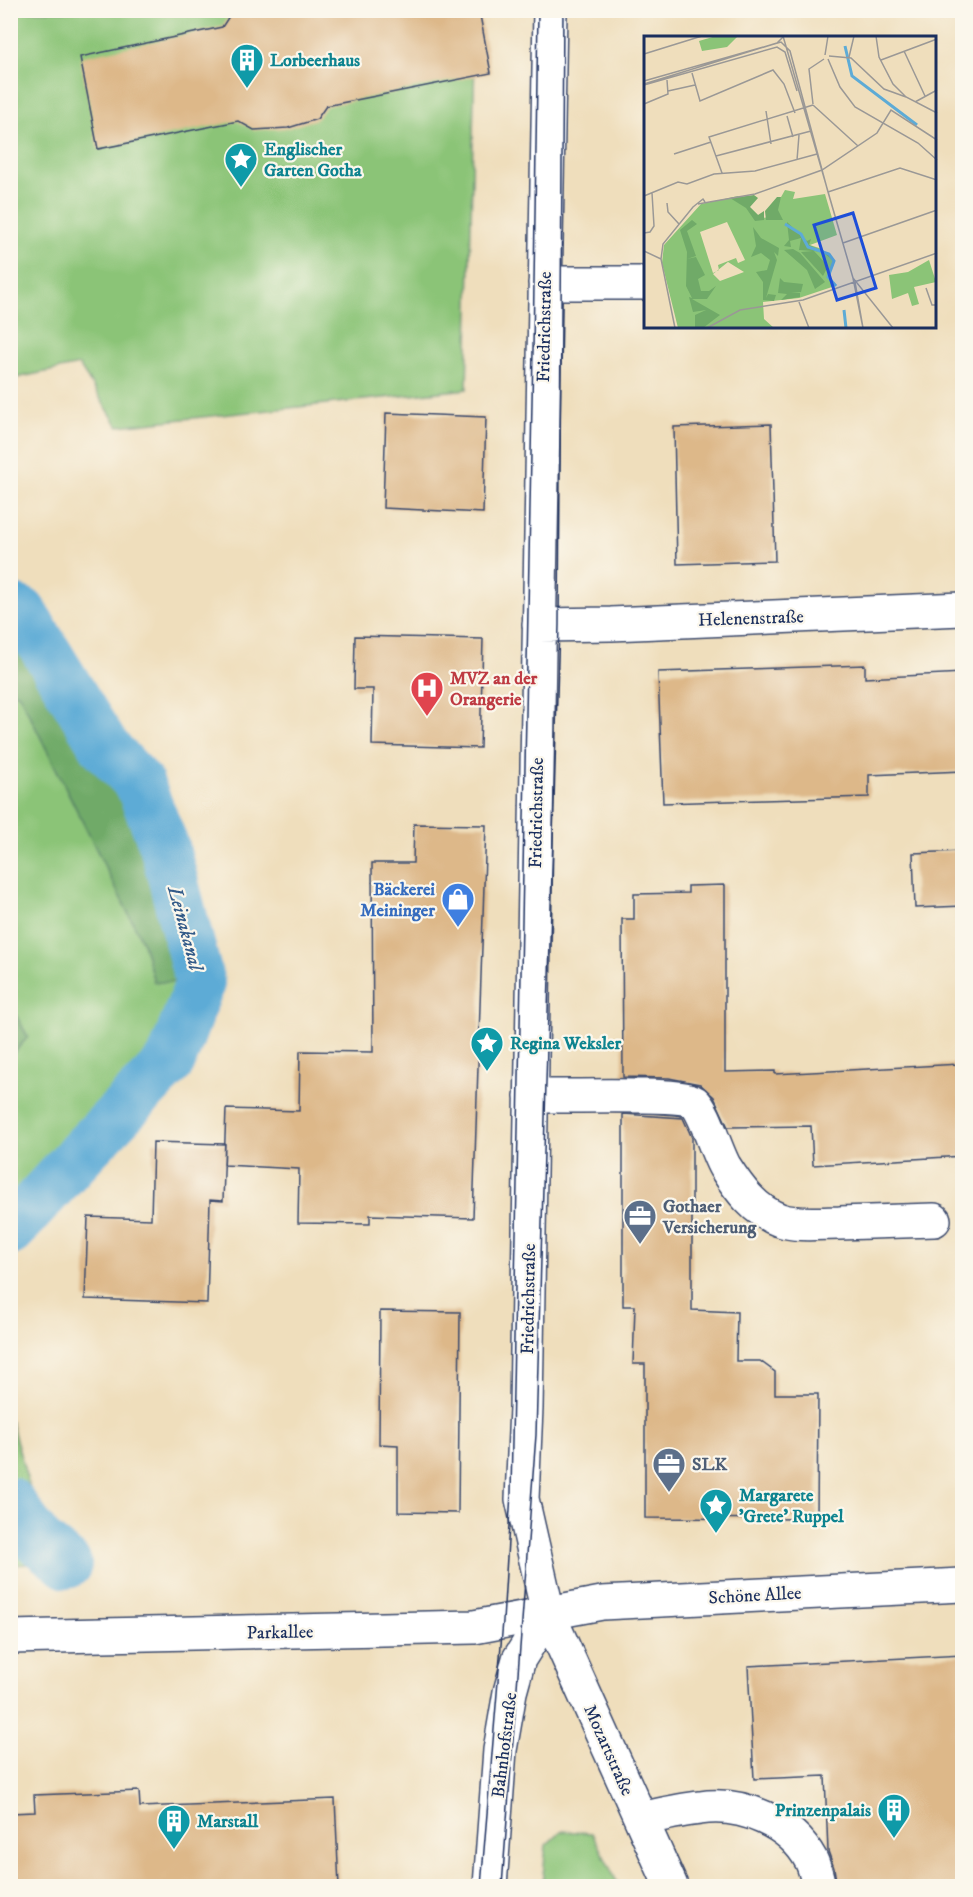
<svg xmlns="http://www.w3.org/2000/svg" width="973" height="1897" font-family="'IM FELL DW Pica',serif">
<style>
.green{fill:#8bc477;stroke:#537a6a;stroke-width:1.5}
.forest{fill:#70aa68;stroke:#466c63;stroke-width:1.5}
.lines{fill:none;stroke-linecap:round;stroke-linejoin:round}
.canal{stroke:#5dabd6;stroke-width:50}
.building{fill:#ddb889}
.minor-casing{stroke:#3b496c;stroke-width:36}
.minor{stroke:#fff;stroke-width:33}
.tram{stroke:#1b2f5e;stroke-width:1.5}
.labels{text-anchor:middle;stroke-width:4.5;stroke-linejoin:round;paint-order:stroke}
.culture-label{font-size:18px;font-weight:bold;fill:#0d838f;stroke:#fbf7ec;text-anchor:start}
.street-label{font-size:18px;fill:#1b2f5e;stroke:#fbf7ec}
.health-label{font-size:18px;font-weight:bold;fill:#be3a42;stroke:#fbf7ec;text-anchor:start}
.shop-label{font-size:18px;font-weight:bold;fill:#366cbe;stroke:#fbf7ec;text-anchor:end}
.service-label{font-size:18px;font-weight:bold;fill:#4e5e75;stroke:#fbf7ec;text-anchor:start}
.water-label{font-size:20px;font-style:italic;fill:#325a88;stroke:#fbf7ec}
.inset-river{fill:none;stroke:#5dabd6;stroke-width:3}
.inset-road{fill:none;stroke:#9a9896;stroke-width:1.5}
.view{fill:#1d4ed8;fill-opacity:0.15;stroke:#1d4ed8;stroke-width:3}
.inset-edge{fill:none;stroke:#1b2f5e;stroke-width:3}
</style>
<rect width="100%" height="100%" fill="#fbf7ec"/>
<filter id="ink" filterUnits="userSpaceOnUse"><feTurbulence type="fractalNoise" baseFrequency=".0167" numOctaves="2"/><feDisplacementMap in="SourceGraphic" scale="12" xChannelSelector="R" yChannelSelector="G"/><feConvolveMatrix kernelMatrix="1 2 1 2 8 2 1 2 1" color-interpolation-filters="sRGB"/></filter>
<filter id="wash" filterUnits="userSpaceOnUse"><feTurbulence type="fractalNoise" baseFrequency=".008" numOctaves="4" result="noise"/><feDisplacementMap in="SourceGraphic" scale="24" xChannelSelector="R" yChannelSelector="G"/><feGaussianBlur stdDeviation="1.35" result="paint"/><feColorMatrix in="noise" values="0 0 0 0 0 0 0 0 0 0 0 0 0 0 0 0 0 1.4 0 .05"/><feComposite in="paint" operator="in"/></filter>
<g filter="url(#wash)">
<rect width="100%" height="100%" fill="#efdebc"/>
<path class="green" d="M 10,11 L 476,11 L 467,389 L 118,426 L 79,365 L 11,379 Z
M 11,595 L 26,604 L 147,768 L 205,984 L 176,1068 L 69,1178 L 11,1251 Z
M 10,1422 L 11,1422 L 51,1563 L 11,1565 Z
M 561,1831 L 592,1833 L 619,1886 L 542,1886 L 546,1845 Z"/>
<path class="forest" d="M 11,596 L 25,605 L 144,770 L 204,983 L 154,982 L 143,943 L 19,694 L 11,690 Z
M 10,1004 L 28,1037 L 11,1056 L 10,1056 Z"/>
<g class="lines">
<path class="canal" d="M 10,608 L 22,612 L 104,746 L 139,783 L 164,845 L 200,983 L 171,1061 L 87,1147 L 10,1231
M 10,1502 L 39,1542 L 67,1564"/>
</g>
<g id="blocks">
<path class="building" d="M 233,10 L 479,10 L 491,73 L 326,106 L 317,119 L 288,128 L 254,130 L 238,121 L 98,149 L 80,57 L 222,27 Z
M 386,413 L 486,417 L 483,513 L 383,508 Z
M 771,424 L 775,561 L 677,564 L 674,427 Z
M 355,636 L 483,639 L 480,748 L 372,745 L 373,689 L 354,689 Z
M 865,665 L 865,678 L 963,673 L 963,771 L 869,775 L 869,797 L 663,803 L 658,672 Z
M 414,824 L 486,825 L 473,1218 L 370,1215 L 370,1224 L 298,1223 L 299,1169 L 224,1165 L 226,1109 L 299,1111 L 300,1051 L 373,1052 L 372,863 L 413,863 Z
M 963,851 L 963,906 L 915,908 L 913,853 Z
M 725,885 L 725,1072 L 775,1071 L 775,1074 L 960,1064 L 963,1156 L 813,1165 L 811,1126 L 728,1127 L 714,1097 L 700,1084 L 669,1078 L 623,1077 L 622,919 L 634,919 L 634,894 L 688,893 L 688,886 Z
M 623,1114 L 683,1118 L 692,1138 L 692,1310 L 737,1312 L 736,1361 L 760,1361 L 775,1372 L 775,1394 L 818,1394 L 817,1519 L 645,1518 L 645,1364 L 633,1364 L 635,1306 L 623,1306 Z
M 153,1142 L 225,1144 L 223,1201 L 210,1200 L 207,1303 L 85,1299 L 88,1217 L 151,1219 Z
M 380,1311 L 460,1312 L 458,1513 L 398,1512 L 398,1445 L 379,1444 Z
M 963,1655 L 963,1769 L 958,1769 L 962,1887 L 837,1887 L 834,1868 L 828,1851 L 825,1776 L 754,1779 L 748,1666 Z
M 139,1791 L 140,1807 L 335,1799 L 339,1887 L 10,1887 L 10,1813 L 35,1812 L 34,1795 Z"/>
</g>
</g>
<g filter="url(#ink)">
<use href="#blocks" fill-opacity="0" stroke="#3b496c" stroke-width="1.5"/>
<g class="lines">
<defs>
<path id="minor" d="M 550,10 L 526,1408 L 522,1499 L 548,1613 L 671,1886
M 545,283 L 646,283
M 539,625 L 611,624 L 962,609
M 531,1096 C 556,1097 681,1092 694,1102 C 705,1111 716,1152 725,1167 C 739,1189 755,1211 780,1220 C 798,1226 820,1223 839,1223 C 871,1222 903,1221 934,1220
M 10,1637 L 474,1627 L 602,1603 L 962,1585
M 641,1819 C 660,1815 680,1810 700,1808 C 742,1802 791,1822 811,1860 C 815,1868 817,1878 819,1886
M 490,1886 L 500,1750 L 510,1692 L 519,1659 L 548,1613"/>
</defs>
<use href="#minor" class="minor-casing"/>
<use href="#minor" class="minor"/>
<path class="tram" d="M 481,1886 L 503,1621 L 511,1493 L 533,350 L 538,10
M 502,1886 L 536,1435 L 559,625 L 563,10"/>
</g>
</g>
<defs>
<symbol id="building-pin" viewBox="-11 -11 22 30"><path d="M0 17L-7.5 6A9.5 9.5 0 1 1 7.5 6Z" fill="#0f9aa8" stroke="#fbf7ec"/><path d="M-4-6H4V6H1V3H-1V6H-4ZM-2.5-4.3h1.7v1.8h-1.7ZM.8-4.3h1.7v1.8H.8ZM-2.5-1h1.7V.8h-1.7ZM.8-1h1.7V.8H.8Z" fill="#fff"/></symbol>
<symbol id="sight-pin" viewBox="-11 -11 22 30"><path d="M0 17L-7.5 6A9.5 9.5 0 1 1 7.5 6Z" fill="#0f9aa8" stroke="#fbf7ec"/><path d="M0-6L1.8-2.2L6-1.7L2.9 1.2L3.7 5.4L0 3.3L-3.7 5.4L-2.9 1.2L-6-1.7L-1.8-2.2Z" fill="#fff"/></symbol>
<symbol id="hospital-pin" viewBox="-11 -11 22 30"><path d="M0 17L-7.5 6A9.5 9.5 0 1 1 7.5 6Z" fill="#e0444e" stroke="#fbf7ec"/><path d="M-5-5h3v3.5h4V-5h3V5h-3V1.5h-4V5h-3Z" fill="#fff"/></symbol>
<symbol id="shop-pin" viewBox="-11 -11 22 30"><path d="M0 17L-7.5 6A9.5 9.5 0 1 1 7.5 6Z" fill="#3f7fe0" stroke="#fbf7ec"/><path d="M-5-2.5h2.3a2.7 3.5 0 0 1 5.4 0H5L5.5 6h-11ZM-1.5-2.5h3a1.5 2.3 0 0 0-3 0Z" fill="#fff"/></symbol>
<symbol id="office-pin" viewBox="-11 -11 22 30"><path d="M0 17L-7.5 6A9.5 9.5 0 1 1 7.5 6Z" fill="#5c6f8a" stroke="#fbf7ec"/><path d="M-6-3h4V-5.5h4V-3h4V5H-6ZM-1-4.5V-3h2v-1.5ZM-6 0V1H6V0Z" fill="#fff"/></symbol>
</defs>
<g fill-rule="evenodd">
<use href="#building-pin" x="228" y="41" width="38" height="52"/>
<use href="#sight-pin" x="222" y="140" width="38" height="52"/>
<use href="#hospital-pin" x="408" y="669" width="38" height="52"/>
<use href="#shop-pin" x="439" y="880" width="38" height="52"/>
<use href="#sight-pin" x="468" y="1024" width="38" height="52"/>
<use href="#office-pin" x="621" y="1197" width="38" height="52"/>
<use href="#office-pin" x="650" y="1445" width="38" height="52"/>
<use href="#sight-pin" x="697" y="1486" width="38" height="52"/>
<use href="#building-pin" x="875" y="1791" width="38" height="52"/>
<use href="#building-pin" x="155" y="1802" width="38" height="52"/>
</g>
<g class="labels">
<g class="culture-label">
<text x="270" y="66">Lorbeerhaus</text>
<text x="264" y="155">Englischer<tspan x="264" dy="21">Garten Gotha</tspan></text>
<text x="510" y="1049">Regina Weksler</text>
<text x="739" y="1501">Margarete<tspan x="739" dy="21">'Grete' Ruppel</tspan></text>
<text x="871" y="1816" text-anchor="end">Prinzenpalais</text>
<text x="197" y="1827">Marstall</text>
</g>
<g class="street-label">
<text transform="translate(544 327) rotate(-89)" y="6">Friedrichstraße</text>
<text transform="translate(751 618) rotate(-2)" y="6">Helenenstraße</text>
<text transform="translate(536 813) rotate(-89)" y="6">Friedrichstraße</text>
<text transform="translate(528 1299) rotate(-89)" y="6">Friedrichstraße</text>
<text transform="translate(755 1595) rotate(-3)" y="6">Schöne Allee</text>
<text transform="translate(280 1632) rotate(-1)" y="6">Parkallee</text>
<text transform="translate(504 1745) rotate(-83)" y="6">Bahnhofstraße</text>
<text transform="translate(609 1750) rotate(66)" y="6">Mozartstraße</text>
</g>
<g class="health-label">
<text x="450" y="684">MVZ an der<tspan x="450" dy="21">Orangerie</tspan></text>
</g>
<g class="shop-label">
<text x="435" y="895">Bäckerei<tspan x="435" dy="21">Meininger</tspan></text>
</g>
<g class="service-label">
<text x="663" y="1212">Gothaer<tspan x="663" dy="21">Versicherung</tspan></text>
<text x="692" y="1470">SLK</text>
</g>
<g class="water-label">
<text transform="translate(186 928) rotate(75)" y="7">Leinakanal</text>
</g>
</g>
<g transform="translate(644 36)">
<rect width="292" height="292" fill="#efdebc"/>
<path d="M 72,0 L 94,0 L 83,11 L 58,15 L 55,5 ZM 141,154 L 151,156 L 149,163 L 181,158 L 193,199 L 166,209 L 178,213 L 190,225 L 185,241 L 191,250 L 155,262 L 119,266 L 120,283 L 130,292 L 34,292 L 18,227 L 20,209 L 57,168 L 94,160 L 117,182 L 134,180 L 132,170 ZM 83,186 L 101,224 L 94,227 L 92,222 L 74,229 L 75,234 L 69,237 L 56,196 ZM 84,226 L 100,236 L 76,245 L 69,238 ZM 285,224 L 292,246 L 270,251 L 275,268 L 268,270 L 264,257 L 248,263 L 245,239 L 264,236 Z" fill="#8bc477" fill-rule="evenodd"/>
<path d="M 110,159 L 114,162 L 106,171 L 114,179 L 120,175 L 120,184 L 111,185 L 102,172 L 86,162 ZM 133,161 L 137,161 L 134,174 L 139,184 L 122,184 L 121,175 ZM 48,184 L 53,188 L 43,195 L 52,220 L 43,223 L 52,221 L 61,239 L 54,243 L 57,255 L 65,255 L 72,250 L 63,263 L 48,263 L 76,279 L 59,292 L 51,292 L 51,279 L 62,274 L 49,276 L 45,261 L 48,262 L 42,250 L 43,216 L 36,194 ZM 143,186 L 163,205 L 167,203 L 165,209 L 185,218 L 190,225 L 179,216 L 170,215 L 184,230 L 179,240 L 157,216 L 169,215 L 155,214 L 157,202 L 146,205 L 147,211 L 140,210 L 145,204 ZM 109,191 L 117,202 L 135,212 L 134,220 L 130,216 L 133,224 L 122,262 L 124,258 L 132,259 L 130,265 L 119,264 L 119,246 L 112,236 L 123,234 L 126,224 L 117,217 L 107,221 L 112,210 ZM 149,213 L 156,217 L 181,246 L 171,253 L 163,234 L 140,214 ZM 136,242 L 140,246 L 159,248 L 157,256 L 147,257 L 156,257 L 156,261 L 137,264 L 143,258 L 134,257 Z" fill="#70aa68"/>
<path class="inset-river" d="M 201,10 L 208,40 L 273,89M 141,188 L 157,198 L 164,211 L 185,218 L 190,225 L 184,241 L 192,250M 200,274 L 202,292"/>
<path class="inset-road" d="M 139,0 L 209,242 L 219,292M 232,0 L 235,21 L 249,48 L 262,61 L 293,77M 260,15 L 281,60M 0,18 L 58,0M 181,19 L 184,0M 185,20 L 207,22 L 240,53 L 262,61M 205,21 L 210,0M 184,23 L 196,51 L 211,71 L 274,107 L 293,124M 237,24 L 293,3M 48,37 L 56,65 L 129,34 L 140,48 L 151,77M 0,45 L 137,6 L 146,15 L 184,156 L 256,132 L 293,144M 0,48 L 133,7 L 140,0M 0,49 L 133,11 L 141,16 L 153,55M 24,55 L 51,49M 271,66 L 293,54M 0,68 L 24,58 L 23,44M 169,68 L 165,33 L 180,23M 169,69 L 214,110M 122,75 L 127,108M 143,80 L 149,101M 30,118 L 67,106M 72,120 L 167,95M 153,124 L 155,99M 78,137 L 65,101 L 169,69M 184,156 L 209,242 L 249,292M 0,160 L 34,146 L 43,148 L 70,138 L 111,135 L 173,118M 23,167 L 24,176 L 35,188M 54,168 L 111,158 L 178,134 L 233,97 L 247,74 L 293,104M 0,197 L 6,196 L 10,190 L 8,157M 199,207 L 293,174M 0,215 L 17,223M 211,246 L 219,292M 282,252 L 288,269 L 293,269M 155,266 L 165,292M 31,292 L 17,223 L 19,208 L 49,171 L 59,163 L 61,166M 63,292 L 96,274 L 159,264 L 293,217"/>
<path class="view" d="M 209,177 L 232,252 L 193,264 L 170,189 Z"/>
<rect width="292" height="292" class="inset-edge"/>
</g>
<rect width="973" height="1897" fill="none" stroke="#fbf7ec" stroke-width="36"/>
</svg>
